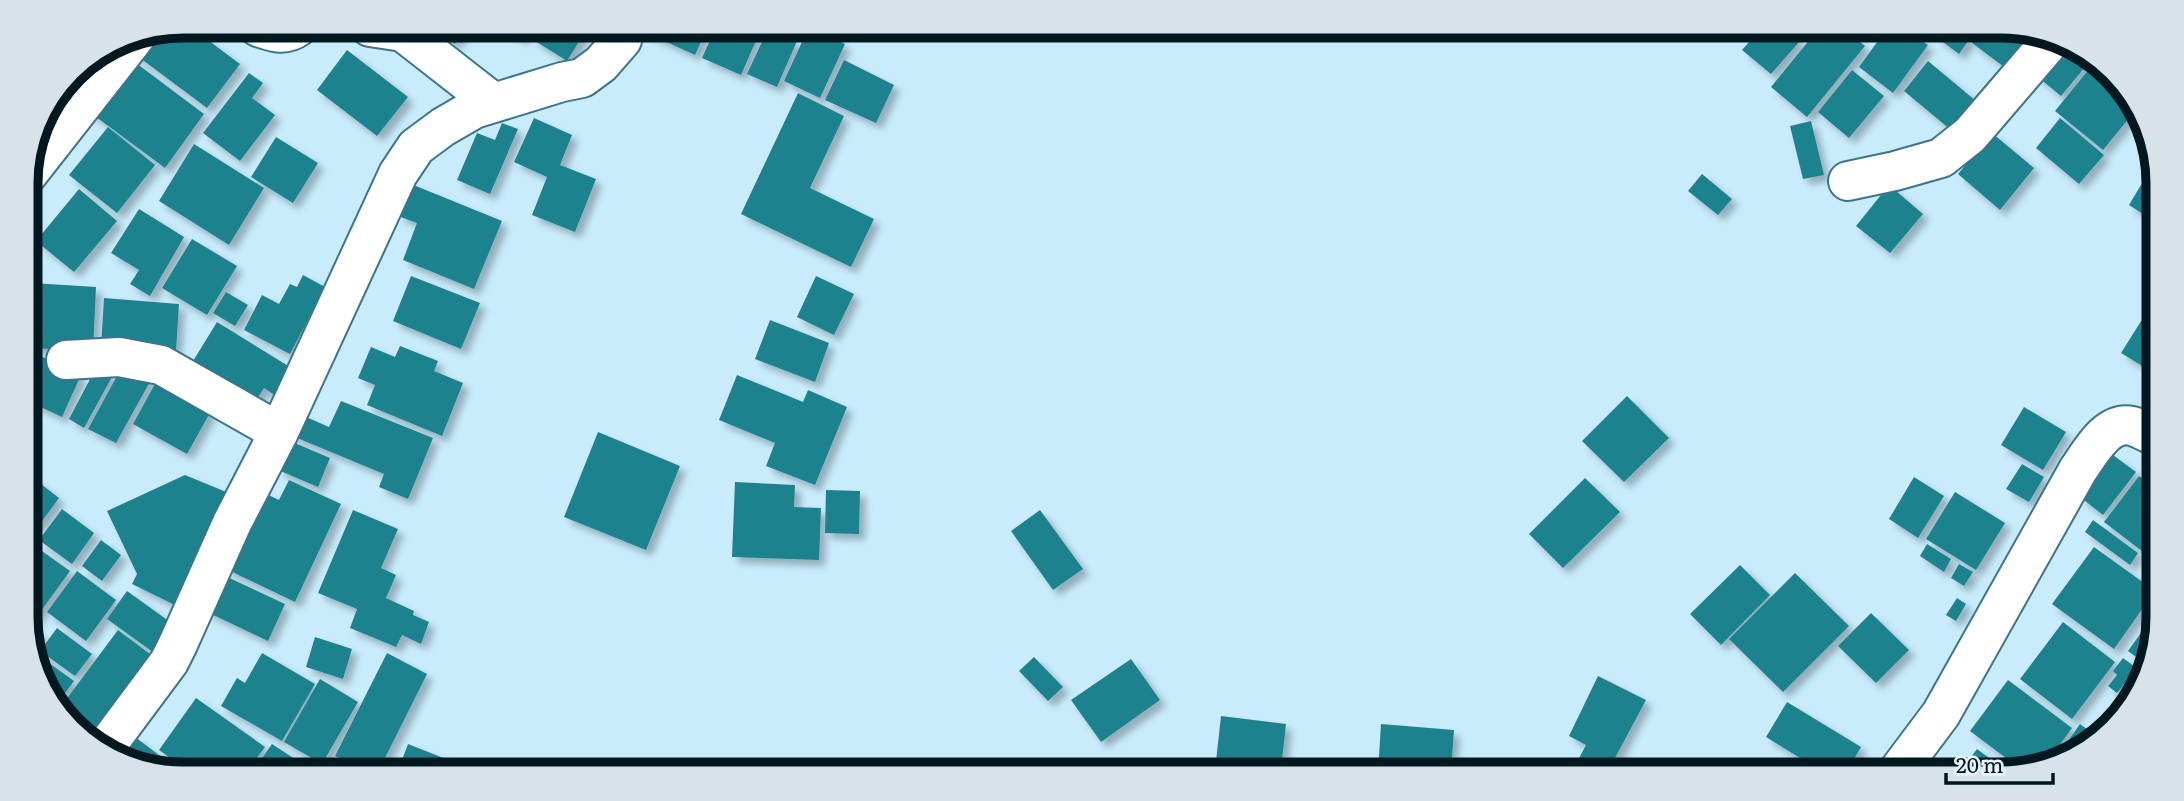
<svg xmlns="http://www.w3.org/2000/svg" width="2184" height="801" font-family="Literata,serif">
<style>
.building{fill:#1f828e;filter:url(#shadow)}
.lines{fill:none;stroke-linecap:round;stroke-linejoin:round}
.minor-casing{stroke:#3b748c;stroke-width:42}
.minor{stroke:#fff;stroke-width:38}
.rim{fill:none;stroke:#011821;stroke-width:9}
</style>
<defs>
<filter id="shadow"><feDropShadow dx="6" dy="6" stdDeviation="3.5" flood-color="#0004"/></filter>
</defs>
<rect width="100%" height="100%" fill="#c9ecfc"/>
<path class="building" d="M 183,26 L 189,26 L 240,64 L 207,108 L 132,52 L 146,34 Z
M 432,27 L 466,27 L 455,44 Z
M 504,28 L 530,28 L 522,39 Z
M 540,28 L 579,28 L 585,32 L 567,61 L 532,39 Z
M 636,28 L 707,29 L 695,55 Z
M 715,29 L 761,29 L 741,75 L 702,58 Z
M 768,29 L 797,41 L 777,87 L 747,74 Z
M 808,29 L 812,29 L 845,44 L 820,98 L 784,81 Z
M 1757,33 L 1791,33 L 1800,41 L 1771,74 L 1742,50 Z
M 1815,33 L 1850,34 L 1865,46 L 1807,117 L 1771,87 Z
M 1883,34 L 1912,34 L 1928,45 L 1893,93 L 1859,67 Z
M 1932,34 L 1973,34 L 1959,54 Z
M 1978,34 L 2038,34 L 2011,72 L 1972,43 Z
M 2060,40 L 2090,61 L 2061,96 L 2033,73 Z
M 347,50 L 408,97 L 377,136 L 317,90 Z
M 128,57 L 204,114 L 165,168 L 88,111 Z
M 844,60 L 894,85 L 876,123 L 825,100 Z
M 1928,61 L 1982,106 L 1957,135 L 1904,91 Z
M 2094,63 L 2119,80 L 2134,112 L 2103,150 L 2055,111 Z
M 1852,70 L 1884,96 L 1849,138 L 1818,112 Z
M 249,73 L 263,83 L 252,98 L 275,115 L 240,161 L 203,133 Z
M 798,93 L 844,116 L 810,188 L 874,219 L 851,267 L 741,214 Z
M 534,118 L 572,135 L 560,165 L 596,179 L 575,232 L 532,215 L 547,177 L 514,162 Z
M 2060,118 L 2104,155 L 2079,184 L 2036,148 Z
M 1811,121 L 1824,175 L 1803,179 L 1790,126 Z
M 502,123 L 518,129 L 490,194 L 457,180 L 477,133 L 495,140 Z
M 108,127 L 155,165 L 117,213 L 69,175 Z
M 1992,133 L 2034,168 L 2000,210 L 1958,174 Z
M 276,137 L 318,163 L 293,203 L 251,177 Z
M 2145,138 L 2155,161 L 2138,150 Z
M 194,144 L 264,188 L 229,245 L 159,201 Z
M 2151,168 L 2156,172 L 2156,200 L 2146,216 L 2129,205 Z
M 1702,174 L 1732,199 L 1718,215 L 1688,191 Z
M 411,184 L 502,221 L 474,289 L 403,260 L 417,223 L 398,216 Z
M 1889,185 L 1923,214 L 1890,253 L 1856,226 Z
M 79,189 L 117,221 L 74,272 L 36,241 Z
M 139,209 L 184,237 L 150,296 L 130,284 L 139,270 L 111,253 Z
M 192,239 L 237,266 L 207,315 L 162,288 Z
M 303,275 L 325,287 L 290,354 L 244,330 L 262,295 L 279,304 L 290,284 L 297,287 Z
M 411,276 L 480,303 L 461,349 L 393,321 Z
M 816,276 L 854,294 L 834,335 L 797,317 Z
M 32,283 L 96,287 L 93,351 L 29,348 Z
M 226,292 L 248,305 L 235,326 L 213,313 Z
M 104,298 L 179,304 L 176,351 L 101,346 Z
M 2155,299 L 2154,373 L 2121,353 Z
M 770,320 L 829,343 L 815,382 L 755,359 Z
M 217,322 L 293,369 L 276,396 L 264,388 L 253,405 L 190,366 Z
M 400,346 L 438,361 L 434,371 L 463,383 L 442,436 L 367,405 L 375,385 L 358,378 L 371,347 L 395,357 Z
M 32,352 L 81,375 L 62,417 L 28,401 L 28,362 Z
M 124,363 L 152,378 L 116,443 L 88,429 Z
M 97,366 L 113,375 L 84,428 L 69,419 Z
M 737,375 L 803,402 L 808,390 L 847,407 L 815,485 L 766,466 L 775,443 L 719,420 Z
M 157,380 L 211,411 L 187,454 L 133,424 Z
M 1627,396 L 1669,438 L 1624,482 L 1582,441 Z
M 341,401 L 433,438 L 408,499 L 379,487 L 384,474 L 290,435 L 299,414 L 329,427 Z
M 2024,407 L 2066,432 L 2043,470 L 2001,445 Z
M 598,432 L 680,466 L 646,550 L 564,517 Z
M 290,441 L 330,458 L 318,487 L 278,470 Z
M 2113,455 L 2136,472 L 2103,515 L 2080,497 Z
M 2022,464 L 2044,477 L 2029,502 L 2006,489 Z
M 28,474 L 59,498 L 37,528 L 29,521 Z
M 185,475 L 231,494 L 181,608 L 132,584 L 137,574 L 107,511 Z
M 2139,476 L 2152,485 L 2151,558 L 2104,522 Z
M 1914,477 L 1944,496 L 1918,538 L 1889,519 Z
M 1585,478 L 1620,512 L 1563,568 L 1529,534 Z
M 289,480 L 341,504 L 295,602 L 224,568 L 260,491 L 279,500 Z
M 735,482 L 795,485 L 794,507 L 821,508 L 819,560 L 732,557 Z
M 826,490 L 860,491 L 859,534 L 825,533 Z
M 1955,492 L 2005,523 L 1976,570 L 1926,539 Z
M 62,509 L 94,533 L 72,564 L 39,540 Z
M 353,510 L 398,529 L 381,568 L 396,575 L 386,598 L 414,611 L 413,615 L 429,622 L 421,644 L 402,635 L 396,647 L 350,628 L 357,609 L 318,593 Z
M 1040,510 L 1083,569 L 1053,590 L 1011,531 Z
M 2093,520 L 2138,553 L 2130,565 L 2085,532 Z
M 101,540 L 121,555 L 102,581 L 82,566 Z
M 32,544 L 70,571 L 33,622 L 29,619 L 29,549 Z
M 1927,544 L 1951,559 L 1944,572 L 1920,556 Z
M 2094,547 L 2151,588 L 2150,598 L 2114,649 L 2052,604 Z
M 1959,564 L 1973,572 L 1964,586 L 1951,578 Z
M 1740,565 L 1770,595 L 1721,645 L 1690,614 Z
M 77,571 L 116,600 L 86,641 L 47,612 Z
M 1795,573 L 1849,626 L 1783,692 L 1729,639 Z
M 223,575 L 285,604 L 268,641 L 205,611 Z
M 127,591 L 177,627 L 157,655 L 107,619 Z
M 1957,598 L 1966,604 L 1956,621 L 1946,615 Z
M 1871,613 L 1909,650 L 1876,683 L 1838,646 Z
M 2063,622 L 2115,662 L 2072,719 L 2020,679 Z
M 29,626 L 44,637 L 32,653 L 29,648 Z
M 57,628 L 92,654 L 75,676 L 40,651 Z
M 118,630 L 154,657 L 93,740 L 65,721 L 59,709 Z
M 2143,630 L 2150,635 L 2150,667 L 2128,651 Z
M 315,637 L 352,649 L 343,679 L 306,667 Z
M 262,653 L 315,684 L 282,741 L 221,706 L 237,678 L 245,683 Z
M 387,653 L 427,674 L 380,768 L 358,767 L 335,756 Z
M 38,655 L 74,681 L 57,704 L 35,659 Z
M 1034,657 L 1063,687 L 1048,701 L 1019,671 Z
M 2123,658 L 2145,674 L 2135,688 L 2126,682 L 2117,693 L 2108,686 L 2117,675 L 2113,671 Z
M 1131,659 L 1160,700 L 1101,742 L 1071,700 Z
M 1598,676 L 1646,700 L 1607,773 L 1594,773 L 1576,764 L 1586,745 L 1569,736 Z
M 320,679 L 358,702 L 322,764 L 284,742 Z
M 2008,680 L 2072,728 L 2048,761 L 2022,770 L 1970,731 Z
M 2127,687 L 2133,691 L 2104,731 L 2098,727 Z
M 196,698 L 265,747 L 250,767 L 183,767 L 159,750 Z
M 1787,702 L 1861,747 L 1845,774 L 1826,774 L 1766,737 Z
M 1221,716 L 1286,724 L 1281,769 L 1216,761 Z
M 1381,724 L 1454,730 L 1451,772 L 1378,772 Z
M 2080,724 L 2099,738 L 2096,743 L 2056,758 Z
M 135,737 L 175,767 L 133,767 L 120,758 Z
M 272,744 L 307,767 L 256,767 Z
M 408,744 L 456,763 L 454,768 L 399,768 Z
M 1977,749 L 2011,774 L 1958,774 Z"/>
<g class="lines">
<defs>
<path id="minor" d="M 258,27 C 273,32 284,37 298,27
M 370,27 L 403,32 L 494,103
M 27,175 L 136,36
M 1848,181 L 1895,171 L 1941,158 L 1970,135 L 2054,37
M 66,360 L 119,357 L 161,365 L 279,432
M 105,748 L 169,662 L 178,644 L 232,523 L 279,432 L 398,174 L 416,147 L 443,127 L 474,109 L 562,82 L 582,78 L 601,64 L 622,40 L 625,28
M 1896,774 L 1941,714 L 2078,470 C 2090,453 2107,420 2132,426 C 2139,428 2146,432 2153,435"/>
</defs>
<use href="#minor" class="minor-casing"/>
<use href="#minor" class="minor"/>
</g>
<path d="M0 0H2184V801H0ZM183 38H2001A145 145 0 0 1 2146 183V617A145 145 0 0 1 2001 762H183A145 145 0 0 1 38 617V183A145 145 0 0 1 183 38Z" fill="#d7e3e9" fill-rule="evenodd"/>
<path class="rim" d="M183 38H2001A145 145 0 0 1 2146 183V617A145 145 0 0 1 2001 762H183A145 145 0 0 1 38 617V183A145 145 0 0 1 183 38Z"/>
<path d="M1946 773v10h107v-10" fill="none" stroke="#011821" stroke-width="3.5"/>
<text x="1956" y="773" font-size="21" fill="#011821" stroke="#eaf5fa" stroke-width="5" paint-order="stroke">20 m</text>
</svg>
